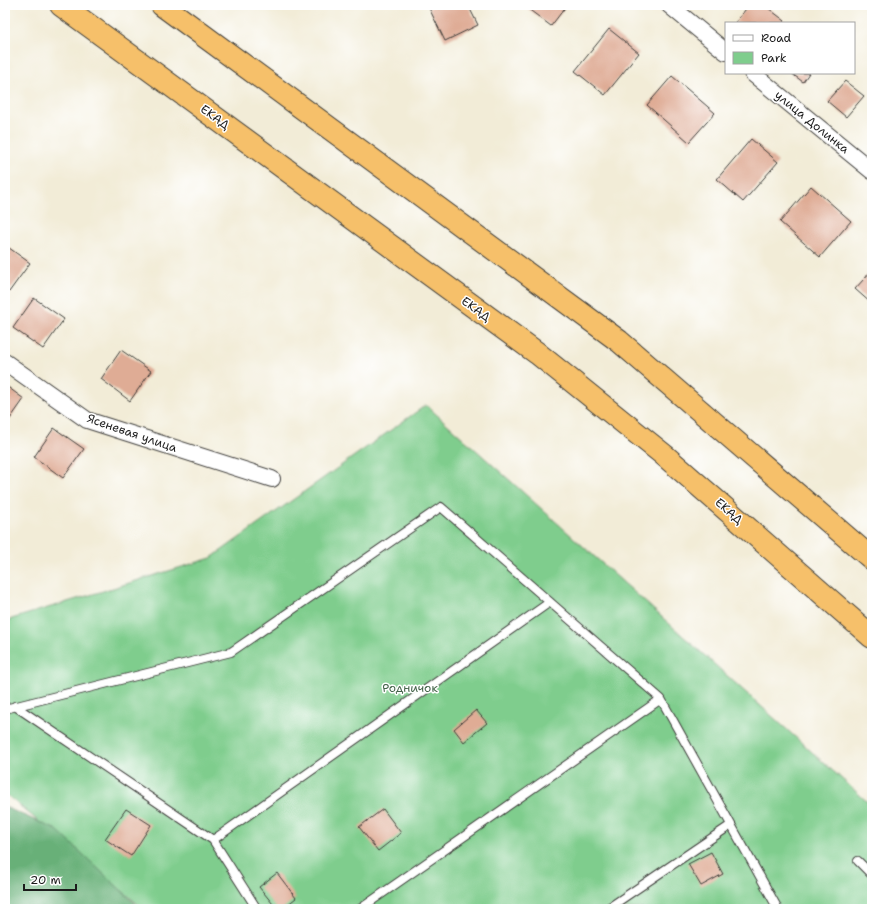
<svg xmlns="http://www.w3.org/2000/svg" width="877" height="914" font-family="'Shantell Sans',sans-serif">
<style>
.green{fill:#7fcd8d;stroke:#4e7454}
.forest{fill:#67b078;stroke:#42664a}
.building{fill:#dfac95}
.lines{fill:none;stroke-linecap:round;stroke-linejoin:round}
.service-casing{stroke:#3c3b38;stroke-width:10}
.minor-casing{stroke:#3c3b38;stroke-width:18}
.trunk-casing{stroke:#3c3b38;stroke-width:24}
.service{stroke:#fff;stroke-width:8}
.minor{stroke:#fff;stroke-width:16}
.trunk{stroke:#f6c06b;stroke-width:22}
.labels{text-anchor:middle;stroke-width:3;stroke-linejoin:round;paint-order:stroke}
.street-label{font-size:12px;fill:#1c1c1c;stroke:#fff}
.park-label{font-size:12px;fill:#446349;stroke:#fff}
</style>
<rect width="100%" height="100%" fill="#fff"/>
<filter id="ink" filterUnits="userSpaceOnUse"><feTurbulence type="fractalNoise" baseFrequency=".025" numOctaves="2"/><feDisplacementMap in="SourceGraphic" scale="8" xChannelSelector="R" yChannelSelector="G"/><feConvolveMatrix kernelMatrix="1 2 1 2 8 2 1 2 1" color-interpolation-filters="sRGB"/></filter>
<filter id="wash" filterUnits="userSpaceOnUse"><feTurbulence type="fractalNoise" baseFrequency=".012" numOctaves="4" result="noise"/><feDisplacementMap in="SourceGraphic" scale="16" xChannelSelector="R" yChannelSelector="G"/><feGaussianBlur stdDeviation="0.9" result="paint"/><feColorMatrix in="noise" values="0 0 0 0 0 0 0 0 0 0 0 0 0 0 0 0 0 1.4 0 .05"/><feComposite in="paint" operator="in"/></filter>
<g filter="url(#wash)">
<rect width="100%" height="100%" fill="#f2ecd7"/>
<path class="green" d="M 426,405 L 872,806 L 872,909 L 144,909 L 8,796 L 5,796 L 5,621 L 211,558 Z"/>
<path class="forest" d="M 5,807 L 57,830 L 141,909 L 5,909 Z"/>
<g id="blocks">
<path class="building" d="M 436,5 L 468,5 L 478,25 L 445,41 L 429,8 Z
M 523,5 L 567,5 L 551,26 Z
M 749,5 L 764,5 L 785,21 L 783,23 L 735,23 Z
M 609,29 L 639,53 L 605,95 L 575,71 Z
M 791,73 L 809,73 L 803,82 Z
M 672,76 L 715,113 L 689,142 L 647,105 Z
M 845,81 L 864,96 L 846,117 L 827,101 Z
M 751,139 L 778,162 L 743,202 L 717,179 Z
M 811,186 L 851,221 L 820,257 L 780,222 Z
M 5,245 L 30,263 L 9,292 L 5,289 Z
M 872,270 L 872,304 L 855,289 Z
M 34,298 L 64,319 L 43,349 L 13,328 Z
M 121,350 L 151,371 L 130,401 L 101,379 Z
M 5,385 L 24,399 L 5,426 Z
M 54,428 L 84,449 L 63,478 L 34,457 Z
M 476,710 L 487,723 L 464,742 L 454,729 Z
M 126,809 L 151,825 L 131,856 L 105,839 Z
M 383,809 L 401,833 L 378,851 L 359,827 Z
M 711,852 L 723,874 L 701,886 L 688,864 Z
M 277,873 L 296,898 L 282,909 L 277,909 L 259,887 Z"/>
</g>
</g>
<g filter="url(#ink)">
<use href="#blocks" fill-opacity="0" stroke="#3c3b38" stroke-width="1"/>
<g class="lines">
<defs>
<path id="service" d="M 15,706 L 213,840 L 257,909
M 5,709 L 231,652 L 441,507 L 661,699
M 213,840 L 550,602
M 858,861 L 872,875
M 360,909 L 661,699 L 778,909
M 607,909 L 731,825"/>
<path id="minor" d="M 669,5 L 726,52
M 752,73 L 872,171
M 5,362 L 87,420 L 272,479"/>
<path id="trunk" d="M 61,5 L 537,353 L 664,455 L 872,637
M 162,5 L 619,341 L 872,559"/>
</defs>
<use href="#service" class="service-casing"/>
<use href="#minor" class="minor-casing"/>
<use href="#trunk" class="trunk-casing"/>
<use href="#service" class="service"/>
<use href="#minor" class="minor"/>
<use href="#trunk" class="trunk"/>
</g>
</g>
<g class="labels">
<g class="street-label">
<text transform="translate(215 117) rotate(36)" y="4">ЕКАД</text>
<text transform="translate(812 122) rotate(39)" y="4">улица Долинка</text>
<text transform="translate(476 309) rotate(36)" y="4">ЕКАД</text>
<text transform="translate(132 433) rotate(19)" y="4">Ясеневая улица</text>
<text transform="translate(729 511) rotate(41)" y="4">ЕКАД</text>
</g>
<g class="park-label">
<text x="410" y="692">Родничок</text>
</g>
</g>
<rect width="877" height="914" fill="none" stroke="#fff" stroke-width="20"/>
<rect x="725" y="22" width="130" height="52" fill="#ffffff" stroke="#a4a4a4"/>
<rect x="733" y="35" width="20" height="6" fill="#ffffff" stroke="#a4a4a4"/>
<text x="761" y="42" font-size="12" fill="#1c1c1c">Road</text>
<rect x="733" y="52" width="20" height="12" fill="#7fcd8d" stroke="#a4a4a4"/>
<text x="761" y="62" font-size="12" fill="#1c1c1c">Park</text>
<path d="M24 884v6h52v-6" fill="none" stroke="#1c1c1c" stroke-width="2"/>
<text x="30" y="884" font-size="12" fill="#1c1c1c" stroke="#ffffff" stroke-width="3" paint-order="stroke">20 m</text>
</svg>
